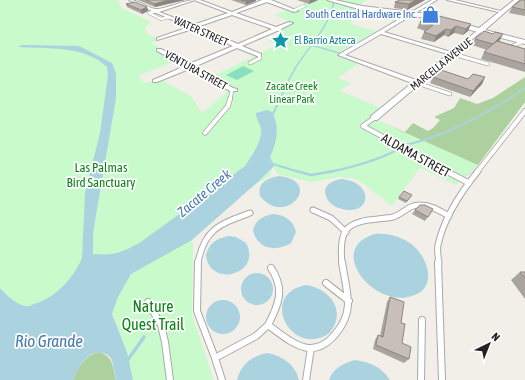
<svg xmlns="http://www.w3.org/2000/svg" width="525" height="380" font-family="'Asap Condensed',sans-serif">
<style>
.forest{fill:#add19e}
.park{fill:#c8facc}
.pitch{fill:#88e0be}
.water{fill:#aad3df}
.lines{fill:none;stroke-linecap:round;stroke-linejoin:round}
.stream-far3{stroke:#aad3df;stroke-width:1.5}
.stream-far2{stroke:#aad3df;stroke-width:2}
.stream-far1{stroke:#aad3df;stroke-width:2.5}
.stream{stroke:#aad3df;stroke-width:3.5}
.service-far4-casing{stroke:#a9a9a9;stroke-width:3.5}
.service-far3-casing{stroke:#a9a9a9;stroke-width:4.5}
.service-far2-casing{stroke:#a9a9a9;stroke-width:5.5}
.service-far1-casing{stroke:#a9a9a9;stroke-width:7}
.service-casing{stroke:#a9a9a9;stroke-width:8}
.minor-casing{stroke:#a9a9a9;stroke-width:2}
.tertiary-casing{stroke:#a9a9a9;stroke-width:2}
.service-far4{stroke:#fff;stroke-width:2.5}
.service-far3{stroke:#fff;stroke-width:3}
.service-far2{stroke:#fff;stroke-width:4}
.service-far1{stroke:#fff;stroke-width:5}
.service{stroke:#fff;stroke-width:6}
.minor{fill:#fff;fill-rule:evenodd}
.tertiary{fill:#fff;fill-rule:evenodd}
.wall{fill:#aba49e}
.shaded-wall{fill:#8b8681}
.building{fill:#c7bfb8;stroke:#8b8681}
.labels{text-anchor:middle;stroke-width:3.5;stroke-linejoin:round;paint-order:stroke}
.far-shop-label{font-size:11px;fill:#366cbe;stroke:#fff;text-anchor:end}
.far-street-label{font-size:11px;fill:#222;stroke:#fff}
.far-culture-label{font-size:11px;fill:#0d838f;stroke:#fff;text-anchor:start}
.far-park-label{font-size:11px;fill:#0c8416;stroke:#fff}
.street-label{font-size:13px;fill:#222;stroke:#fff}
.park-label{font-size:13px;fill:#0c8416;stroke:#fff}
.water-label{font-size:14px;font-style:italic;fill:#4a7aab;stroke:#fff}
.near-park-label{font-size:16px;fill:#0c8416;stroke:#fff}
.near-water-label{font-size:17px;font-style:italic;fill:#4a7aab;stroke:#fff}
</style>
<rect width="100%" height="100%" fill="#f2efe9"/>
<path class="forest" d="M 525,77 L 525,102 L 478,165 L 464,178 L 378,121 L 405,132 L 413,123 L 428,131 L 433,128 L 440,120 L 434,117 L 454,108 L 460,98 L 477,104 L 493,98 Z
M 99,352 C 113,356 113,367 116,380 L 73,380 C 78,367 85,355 99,352 Z"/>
<path class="park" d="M 0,0 L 121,0 L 118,3 L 122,8 L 151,22 L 145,27 L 146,33 L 159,40 L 151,43 L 162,49 L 158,51 L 175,61 L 138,76 L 145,83 L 152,81 L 155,82 L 162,80 L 191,96 L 202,113 L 228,91 L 207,79 L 277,45 L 268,41 L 284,34 L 283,33 L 285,32 L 279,29 L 293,23 L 274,15 L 313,0 L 367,0 L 359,6 L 348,4 L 344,5 L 363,11 L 352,16 L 351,24 L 376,31 L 335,55 L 358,64 L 338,78 L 351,83 L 340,91 L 381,108 L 370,117 L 478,165 L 456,185 L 420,168 L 392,206 L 360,181 L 351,178 L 339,177 L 311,182 L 277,174 L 273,166 L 270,176 C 244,189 214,220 192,240 L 193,246 L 192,315 L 214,380 L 133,380 L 127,352 L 112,314 L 118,297 L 131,274 L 26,307 L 14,301 L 0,288 Z"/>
<path class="pitch" d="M 243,66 L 254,71 L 237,80 L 226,75 Z"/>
<path class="water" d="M 22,45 L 79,46 L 112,63 L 116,74 L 116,98 L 93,233 L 93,254 C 116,256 122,252 141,242 L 245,166 C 251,156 263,141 261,128 C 260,123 256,120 256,113 L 267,110 L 272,112 C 280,127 277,142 270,157 L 274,166 L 260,180 L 192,240 L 131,274 L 118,297 L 112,314 L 127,352 L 133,380 L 116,380 C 115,374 114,367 112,361 C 111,357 107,354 103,353 C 87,349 78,368 73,380 L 0,380 L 0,288 C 7,295 14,303 25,306 C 28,307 31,305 34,304 C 55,298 73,279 82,258 L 85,193 L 100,133 L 108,75 L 107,67 C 85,45 47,49 18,47 Z
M 279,176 C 325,181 285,228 260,196 C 257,183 267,178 279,176 Z
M 342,179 C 377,183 370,219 339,208 C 333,206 328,202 326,196 C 322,185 333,180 342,179 Z
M 273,214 C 285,215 293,220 296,232 L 291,243 C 277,252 258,250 253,231 C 255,220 263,216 273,214 Z
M 375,234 C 387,233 399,236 410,243 C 428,256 439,288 412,296 C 373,309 325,248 375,234 Z
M 229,236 L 236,237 L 246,243 C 263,274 209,289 206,255 C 209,243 217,238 229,236 Z
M241 289a16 16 0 1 1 32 0a16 16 0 1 1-32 0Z
M 306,285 C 327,288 345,307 333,328 C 330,334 324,337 319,338 C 286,348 262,293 306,285 Z
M206 317a17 17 0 1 1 34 0a17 17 0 1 1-34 0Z
M 267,353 C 283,356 295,364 299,380 L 237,380 C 241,364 252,356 267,353 Z
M 355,360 C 370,362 382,367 390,380 L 329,380 C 333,368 344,363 355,360 Z"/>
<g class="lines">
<path class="stream-far3" d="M 311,45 L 339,53
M 280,100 C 284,89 290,77 296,67 C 309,46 331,25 334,0
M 507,100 L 525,88"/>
<path class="stream-far2" d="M 272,116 L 280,99
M 405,145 C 443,137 475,119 509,99
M 270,163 L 299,172
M 329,172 C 354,167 376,161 399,149"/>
<path class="stream-far1" d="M 296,171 L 311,175 L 334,171"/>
<path class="stream" d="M 127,361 L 144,337"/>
<defs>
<path id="service-far4" d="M 295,10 L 304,6
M 156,11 L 149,13 L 161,19 L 169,17
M 390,17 L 400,20
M 517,44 L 522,42"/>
<path id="service-far3" d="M 509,48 L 519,43
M 453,54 L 488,64
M 250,63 L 260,58 L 259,55
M 417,83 L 450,94
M 230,100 L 232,90"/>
<path id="service-far2" d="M 374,118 L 363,126 L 448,172
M 205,133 L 228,106 L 230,99
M 477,172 L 525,111"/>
<path id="service-far1" d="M 446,171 L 469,183
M 313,210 L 331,218 L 346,232
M 198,263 C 204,229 220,224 250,213
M 342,263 C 341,253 340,239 346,230 C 356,218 379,220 393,217 C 403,214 409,204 421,205 C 431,205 440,211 449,216
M 439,263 C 438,257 437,250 438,245 C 444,217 461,192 478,171"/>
<path id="service" d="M 198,262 L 197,311 L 215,358
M 438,262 L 442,380
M 326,283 L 349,301
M 148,302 L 161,325 L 165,342 L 170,380
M 268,325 C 279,304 285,289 271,268
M 222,380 L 215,358 L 256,336 L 268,325 C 279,333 294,346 308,348 C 329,350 347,323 348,305 C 348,291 344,276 342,262
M 306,380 L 311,348
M 421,380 L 422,320"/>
<path id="minor" d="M 194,0 L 200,0 L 232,12 L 262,0 L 271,0 L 298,11 L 294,12 L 267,2 L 236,13 L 276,27 L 289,22 L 293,23 L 281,29 L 281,31 L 277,31 L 242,46 L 261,54 L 261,56 L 257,56 L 237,48 L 194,67 L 233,88 L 237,89 L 237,91 L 230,91 L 189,69 L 157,82 L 153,82 L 153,80 L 185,66 L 157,51 L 157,49 L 161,49 L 189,64 L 233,46 L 193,29 L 157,40 L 157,38 L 189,27 L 154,12 L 154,10 L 193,25 L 228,13 ZM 232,15 L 272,29 L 238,44 L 197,27 Z
M 432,0 L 437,0 L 384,32 L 451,52 L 478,30 L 482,31 L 377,120 L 371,120 L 371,116 L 412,83 L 338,55 ZM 381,34 L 448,54 L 416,80 L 345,55 Z
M 447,0 L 455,0 L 505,12 L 503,13 Z"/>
<path id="tertiary" d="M 129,0 C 139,0 146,7 155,9 C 163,10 184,0 195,0 L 156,13 Z
M 327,0 L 335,0 L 362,6 L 420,13 L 479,28 L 514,0 L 519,0 L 485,30 L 525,40 L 525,44 L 420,17 L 362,10 Z"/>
</defs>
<use href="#service-far4" class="service-far4-casing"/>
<use href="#service-far3" class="service-far3-casing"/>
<use href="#service-far2" class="service-far2-casing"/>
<use href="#service-far1" class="service-far1-casing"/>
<use href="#service" class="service-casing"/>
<use href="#minor" class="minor-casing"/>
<use href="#tertiary" class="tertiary-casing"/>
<use href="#service-far4" class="service-far4"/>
<use href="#service-far3" class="service-far3"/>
<use href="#service-far2" class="service-far2"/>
<use href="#service-far1" class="service-far1"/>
<use href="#service" class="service"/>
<use href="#minor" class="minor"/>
<use href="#tertiary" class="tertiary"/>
</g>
<path class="wall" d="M 138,0 L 185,0 L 155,7 Z
M 231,0 L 256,0 L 256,1 L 246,5 Z
M 297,0 L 318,0 L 309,4 Z
M 425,0 L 407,10 L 394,8 L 395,2 Z
M 525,0 L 525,16 L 509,13 L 512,7 Z
M 126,4 L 147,7 L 148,11 L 142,14 L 127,7 Z
M 383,12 L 388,19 L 387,20 L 376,17 L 377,15 Z
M 420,22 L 471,24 L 468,31 L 463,35 L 454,33 L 448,37 L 444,35 L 434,42 L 421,39 L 424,32 L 425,31 L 417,28 Z
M 475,39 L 500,40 L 499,41 L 525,49 L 525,72 L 481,59 L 484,52 L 487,50 L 472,45 Z
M 433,77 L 468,79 L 485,77 L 482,84 L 470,97 L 430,83 Z
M 412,195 L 406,203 L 398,199 L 399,197 Z
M 433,209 L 425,221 L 412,214 L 415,210 Z
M 520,272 L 525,272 L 525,299 L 511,280 Z
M 390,297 L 401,323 L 402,343 L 409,359 L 404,363 L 373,349 L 375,340 L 378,335 L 380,336 L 387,302 Z"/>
<path class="shaded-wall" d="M 169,0 L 185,0 L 155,7 L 154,4 Z
M 250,0 L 256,0 L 256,1 L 246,5 L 246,1 Z
M 310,0 L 318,0 L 309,4 Z
M 416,0 L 425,0 L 407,10 L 409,4 Z
M 147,7 L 148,11 L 142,14 L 141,10 Z
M 471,24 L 468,31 L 463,35 L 466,29 Z
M 456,26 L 454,33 L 448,37 L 451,30 Z
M 446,29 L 444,35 L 434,42 L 436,36 Z
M 503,34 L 500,40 L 490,51 L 493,44 Z
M 485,77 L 482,84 L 470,97 L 473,91 Z"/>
<path class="building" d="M 146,0 L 169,0 L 154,4 Z
M 241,0 L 250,0 L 246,1 Z
M 400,0 L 416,0 L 409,4 L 395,2 Z
M 521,0 L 525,0 L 525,10 L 512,7 Z
M 135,2 L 147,7 L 141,10 L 126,4 Z
M 383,12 L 389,12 L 389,17 L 387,18 L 377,15 Z
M 431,14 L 471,24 L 466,29 L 456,26 L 451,30 L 446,29 L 436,36 L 424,32 L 433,25 L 420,22 Z
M 484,31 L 493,34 L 495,32 L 503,34 L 493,44 L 497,41 L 525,49 L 525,64 L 484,52 L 493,44 L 475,39 Z
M 441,70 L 468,79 L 473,74 L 485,77 L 473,91 L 433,77 Z
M 404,191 L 412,195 L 407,201 L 399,197 Z
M 420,205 L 425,205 L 433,209 L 428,217 L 415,210 Z
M 520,272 L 525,272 L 525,278 Z
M 390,297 L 404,302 L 401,323 L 405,324 L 402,343 L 411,347 L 409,359 L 376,345 L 378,335 L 383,337 Z"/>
<defs>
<symbol id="shop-bare" viewBox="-9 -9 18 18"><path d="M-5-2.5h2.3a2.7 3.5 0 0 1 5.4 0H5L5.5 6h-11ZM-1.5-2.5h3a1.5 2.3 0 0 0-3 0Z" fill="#3f7fe0" stroke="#fff" stroke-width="2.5" paint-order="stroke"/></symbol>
<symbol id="sight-bare" viewBox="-9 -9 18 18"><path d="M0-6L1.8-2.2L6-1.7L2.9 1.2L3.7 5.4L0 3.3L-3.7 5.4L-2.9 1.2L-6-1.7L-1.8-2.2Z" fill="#0f9aa8" stroke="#fff" stroke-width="2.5" paint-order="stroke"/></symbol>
</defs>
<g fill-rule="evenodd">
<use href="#shop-bare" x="418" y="2" width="25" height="25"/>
<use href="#sight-bare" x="268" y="28" width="25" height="25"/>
</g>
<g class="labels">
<g class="far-shop-label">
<text x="417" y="18">South Central Hardware Inc.</text>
</g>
<g class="far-street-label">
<text transform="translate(201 31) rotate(24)" y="4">WATER STREET</text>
<text transform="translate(441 64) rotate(-39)" y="4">MARCELLA AVENUE</text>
<text transform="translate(196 70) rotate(29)" y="4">VENTURA STREET</text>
</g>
<g class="far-culture-label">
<text x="294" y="44">El Barrio Azteca</text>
</g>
<g class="far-park-label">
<text x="292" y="90">Zacate Creek<tspan x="292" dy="13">Linear Park</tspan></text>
</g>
<g class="street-label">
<text transform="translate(416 155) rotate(29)" y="5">ALDAMA STREET</text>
</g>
<g class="park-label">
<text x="101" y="172">Las Palmas<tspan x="101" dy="15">Bird Sanctuary</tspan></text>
</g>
<g class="water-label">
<text transform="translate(204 193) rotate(-40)" y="5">Zacate Creek</text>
</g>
<g class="near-park-label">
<text x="153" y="312">Nature<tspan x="153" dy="18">Quest Trail</tspan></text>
</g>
<g class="near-water-label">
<text x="49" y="347">Rio Grande</text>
</g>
</g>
<g transform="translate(489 344) rotate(43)" stroke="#ffffff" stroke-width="3" paint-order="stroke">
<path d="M0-3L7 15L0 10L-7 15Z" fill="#222222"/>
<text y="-6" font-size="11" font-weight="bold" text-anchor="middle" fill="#222222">N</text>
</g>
</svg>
